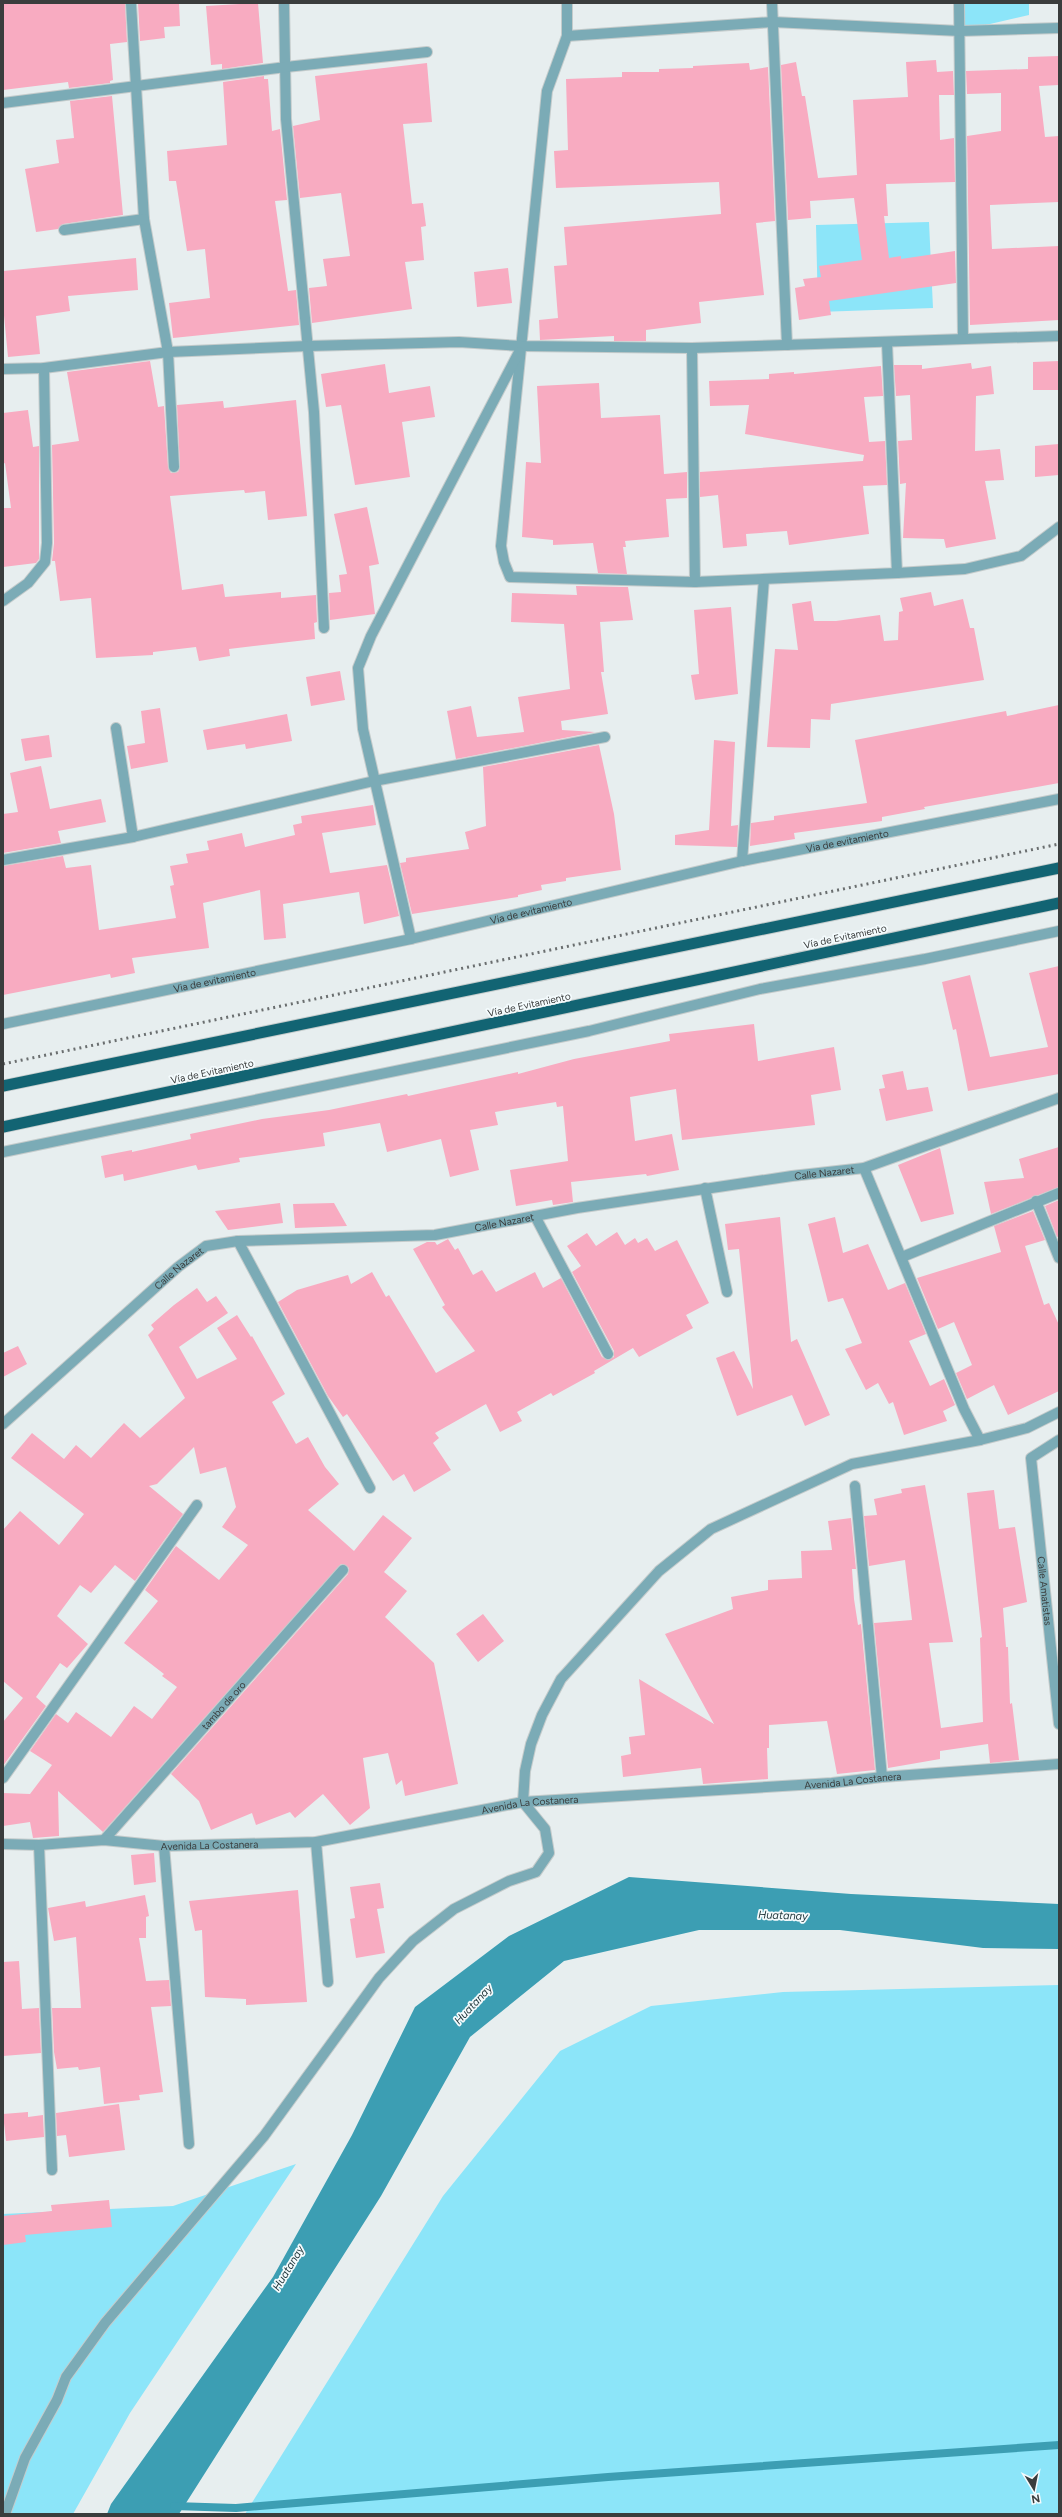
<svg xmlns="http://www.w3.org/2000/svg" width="1062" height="2517" font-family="Figtree,sans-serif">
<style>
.green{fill:#8ce5f9}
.water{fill:#3c9eb3}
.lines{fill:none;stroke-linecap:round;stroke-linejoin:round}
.stream{stroke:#3c9eb3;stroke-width:8}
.building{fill:#f8abc1}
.minor-casing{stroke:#c4cbcb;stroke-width:12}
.trunk-casing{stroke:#c4cbcb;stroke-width:13}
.minor{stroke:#7babb6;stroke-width:10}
.trunk{stroke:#126473;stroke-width:11}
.rail{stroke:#6a6e6f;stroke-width:3;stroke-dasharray:2 4;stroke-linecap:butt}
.labels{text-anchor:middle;stroke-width:3.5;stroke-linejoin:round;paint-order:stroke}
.street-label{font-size:10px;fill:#3a3d3d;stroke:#f4fbfd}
.water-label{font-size:11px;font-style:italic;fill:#1d3338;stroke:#f4fbfd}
</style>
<rect width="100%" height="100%" fill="#e7eeef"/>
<path class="green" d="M 959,3 L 1029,3 L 1029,15 L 960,31 Z
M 929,222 L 933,308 L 818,312 L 816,225 Z
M 1059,1985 L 1059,2514 L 245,2514 L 443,2196 L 560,2051 L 651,2006 L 783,1992 Z
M 296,2164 L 130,2413 L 73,2514 L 3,2514 L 3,2214 L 173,2206 Z"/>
<path class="water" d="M 629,1877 L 851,1894 L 1059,1904 L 1059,1949 L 983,1948 L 840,1930 L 699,1930 L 564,1961 L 470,2037 L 381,2196 L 179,2514 L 107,2514 L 111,2504 L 273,2277 L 352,2135 L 415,2007 L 509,1936 Z"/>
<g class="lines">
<path class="stream" d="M 174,2506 L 236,2508 L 608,2477 L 1059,2445"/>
</g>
<path class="building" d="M 3,3 L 125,3 L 127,42 L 110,44 L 113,80 L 110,81 L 110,83 L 69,88 L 68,82 L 3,90 Z
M 138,3 L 179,3 L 180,26 L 164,27 L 165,38 L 140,41 Z
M 258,3 L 263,63 L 222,69 L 222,64 L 211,65 L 206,6 Z
M 1059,56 L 1059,85 L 1039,86 L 1045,137 L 1059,136 L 1059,202 L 990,205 L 990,208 L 992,249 L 1059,246 L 1059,320 L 970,325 L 967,136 L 1001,131 L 1001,93 L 967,94 L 966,71 L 1028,69 L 1028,57 Z
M 936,60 L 937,72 L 953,71 L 954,95 L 939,95 L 940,140 L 954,138 L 955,182 L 886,184 L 888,216 L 884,216 L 889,258 L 901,256 L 901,259 L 955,251 L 956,283 L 829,301 L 831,315 L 799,320 L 795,288 L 805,286 L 803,279 L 821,277 L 819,266 L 862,260 L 854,198 L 810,201 L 811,218 L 788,220 L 781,65 L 796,62 L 802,96 L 805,96 L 818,178 L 857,175 L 853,100 L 908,97 L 906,62 Z
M 427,63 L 432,122 L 403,124 L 412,204 L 423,203 L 426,226 L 421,227 L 424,260 L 405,262 L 412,309 L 312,323 L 309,288 L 327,286 L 323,259 L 350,256 L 341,193 L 300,198 L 293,126 L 320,120 L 315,76 Z
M 749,63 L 750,70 L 768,67 L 775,221 L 756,223 L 764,295 L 699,302 L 701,323 L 646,330 L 646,341 L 614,341 L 614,336 L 540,340 L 539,320 L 558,318 L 554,266 L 567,265 L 564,227 L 721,214 L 719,182 L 556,188 L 554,151 L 568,150 L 566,79 L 622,77 L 622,72 L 659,72 L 659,69 L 693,68 L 693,66 Z
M 264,76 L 264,79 L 268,79 L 272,131 L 280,129 L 287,200 L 275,201 L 288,291 L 296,290 L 299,325 L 173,338 L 169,303 L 210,298 L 205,249 L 187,251 L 176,181 L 169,181 L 167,151 L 227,145 L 223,82 Z
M 112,96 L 123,215 L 63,224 L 58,229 L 36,232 L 25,169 L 59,163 L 56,140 L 74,138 L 70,101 Z
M 136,258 L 138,290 L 68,296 L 70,311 L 36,316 L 40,354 L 8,357 L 3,305 L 3,271 Z
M 508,268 L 512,303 L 477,307 L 474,272 Z
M 150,361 L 158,407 L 164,406 L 168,467 L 171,473 L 178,472 L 180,467 L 177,405 L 223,401 L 224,408 L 296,400 L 307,516 L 268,520 L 265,491 L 245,493 L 244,490 L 170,496 L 182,590 L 223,584 L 225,597 L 281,592 L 281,598 L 316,595 L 317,622 L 314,623 L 315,639 L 229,649 L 230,656 L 199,661 L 196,647 L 153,652 L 153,655 L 96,658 L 91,598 L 60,601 L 55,561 L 52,561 L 54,543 L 52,445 L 79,441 L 67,372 Z
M 1059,361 L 1059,390 L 1033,390 L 1033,362 Z
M 971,363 L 972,369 L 991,366 L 994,394 L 976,396 L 975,451 L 1000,449 L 1004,480 L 985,481 L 996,539 L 946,548 L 944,539 L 903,538 L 906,483 L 900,484 L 898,441 L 912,440 L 910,395 L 896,396 L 894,365 L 922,365 L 922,369 Z
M 385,364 L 389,393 L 430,386 L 435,417 L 402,422 L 410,477 L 355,485 L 341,405 L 326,407 L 321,374 Z
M 881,366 L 883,396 L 864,397 L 869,442 L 885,441 L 887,485 L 863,486 L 869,534 L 789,545 L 787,531 L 746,534 L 747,546 L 723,548 L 718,495 L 700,497 L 700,472 L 863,461 L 864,455 L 745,434 L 749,405 L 710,406 L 709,381 L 769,379 L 769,374 L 794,372 L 794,374 Z
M 599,383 L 601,418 L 660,415 L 664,474 L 687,472 L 687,498 L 666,499 L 669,537 L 625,541 L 626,547 L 623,547 L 627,574 L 598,573 L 593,543 L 553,545 L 553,540 L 522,537 L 526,462 L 541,463 L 537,386 Z
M 28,410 L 33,447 L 39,446 L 39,559 L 36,563 L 3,567 L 3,508 L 11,508 L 5,463 L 3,464 L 3,413 Z
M 1059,444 L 1059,475 L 1035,477 L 1035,446 Z
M 367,507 L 379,564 L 369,566 L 375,614 L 330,620 L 329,593 L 341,592 L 339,575 L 347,574 L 334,514 Z
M 576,586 L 628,587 L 633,620 L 600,622 L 604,672 L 601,672 L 608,714 L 561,721 L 562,730 L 595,732 L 456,759 L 447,711 L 471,706 L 477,737 L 524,732 L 518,697 L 570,689 L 564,624 L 511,622 L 512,593 L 577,595 Z
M 931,592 L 934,606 L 963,599 L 970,628 L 974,628 L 984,680 L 831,704 L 830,720 L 811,719 L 810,748 L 767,747 L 775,649 L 798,650 L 792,604 L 811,601 L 814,621 L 836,621 L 880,615 L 884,641 L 898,640 L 899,612 L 903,611 L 900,598 Z
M 731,607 L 738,694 L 695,700 L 691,675 L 699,674 L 694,610 Z
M 340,671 L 345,700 L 311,706 L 306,677 Z
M 1059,705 L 1059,783 L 924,807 L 925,809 L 882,817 L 882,821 L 794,833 L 795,839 L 750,846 L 751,823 L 774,820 L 774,816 L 867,803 L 855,740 L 1006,711 L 1007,716 Z
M 160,708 L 168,762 L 131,769 L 127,746 L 145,743 L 141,711 Z
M 287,714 L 292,741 L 246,749 L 245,744 L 207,750 L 203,730 Z
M 49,735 L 52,757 L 25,761 L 21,739 Z
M 714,740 L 735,742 L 731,826 L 738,825 L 737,847 L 675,845 L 675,835 L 709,830 Z
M 599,745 L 614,814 L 621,870 L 566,878 L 566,881 L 541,885 L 542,890 L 518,895 L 518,897 L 412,914 L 400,863 L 406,862 L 406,858 L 469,849 L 465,832 L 486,826 L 483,767 Z
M 41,766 L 50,809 L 101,799 L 106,822 L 58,831 L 61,843 L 3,853 L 3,814 L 18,812 L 10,773 Z
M 373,805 L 376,825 L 322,833 L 330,873 L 387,865 L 399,916 L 364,924 L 359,892 L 283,904 L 286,938 L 264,940 L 260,890 L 203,903 L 209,948 L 132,958 L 135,973 L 111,978 L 110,974 L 3,995 L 3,866 L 63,856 L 66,868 L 91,865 L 99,930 L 176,918 L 170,886 L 174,885 L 170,866 L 188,863 L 186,854 L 209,850 L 207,841 L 242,833 L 245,847 L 295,835 L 293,825 L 302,823 L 301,816 Z
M 1059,966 L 1059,1074 L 968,1091 L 956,1029 L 953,1030 L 942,982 L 970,975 L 990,1057 L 1048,1047 L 1029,973 Z
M 754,1024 L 758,1061 L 834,1047 L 841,1090 L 811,1095 L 815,1125 L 682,1140 L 676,1089 L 630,1097 L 635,1141 L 672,1134 L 679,1170 L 647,1176 L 646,1174 L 571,1182 L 573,1202 L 553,1205 L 552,1200 L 516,1206 L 510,1170 L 568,1161 L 563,1106 L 557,1107 L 556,1102 L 495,1112 L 498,1125 L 470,1130 L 479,1170 L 450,1177 L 441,1139 L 387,1152 L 380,1123 L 323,1133 L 325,1146 L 239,1158 L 240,1162 L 198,1170 L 196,1165 L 124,1181 L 123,1174 L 105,1178 L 101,1156 L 132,1150 L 132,1152 L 191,1139 L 190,1134 L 262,1119 L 329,1110 L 407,1094 L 408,1096 L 518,1072 L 518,1074 L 574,1059 L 670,1041 L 669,1034 Z
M 903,1071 L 907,1090 L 928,1087 L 933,1111 L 886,1121 L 879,1089 L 885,1088 L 882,1075 Z
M 1059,1147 L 1059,1187 L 991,1214 L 984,1182 L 1024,1178 L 1019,1159 Z
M 940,1148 L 954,1214 L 921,1222 L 898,1165 Z
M 1059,1200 L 1059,1236 L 1057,1237 L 1045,1206 Z
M 280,1203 L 283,1223 L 228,1230 L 215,1211 Z
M 334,1203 L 347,1226 L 295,1228 L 293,1204 Z
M 1033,1211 L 1045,1240 L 1025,1246 L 1044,1305 L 1049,1303 L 1059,1325 L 1059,1391 L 1008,1415 L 994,1385 L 967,1399 L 956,1373 L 972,1365 L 954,1322 L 938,1329 L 917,1278 L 1001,1252 L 994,1226 Z
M 780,1217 L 791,1342 L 797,1339 L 830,1415 L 805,1426 L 792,1395 L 737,1416 L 716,1358 L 734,1351 L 753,1389 L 739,1249 L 728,1250 L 725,1224 Z
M 835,1217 L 843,1253 L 868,1244 L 888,1290 L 905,1283 L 926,1334 L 909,1341 L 930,1386 L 944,1379 L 955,1405 L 943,1411 L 947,1421 L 904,1435 L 893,1402 L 889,1404 L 878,1383 L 866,1390 L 845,1349 L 862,1343 L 843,1298 L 828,1302 L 808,1224 Z
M 617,1232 L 625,1245 L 635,1238 L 638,1243 L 647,1238 L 655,1251 L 677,1240 L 709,1303 L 686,1315 L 693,1328 L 639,1357 L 633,1348 L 594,1371 L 595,1373 L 553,1396 L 551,1393 L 517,1412 L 522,1421 L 500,1432 L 486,1404 L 435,1433 L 439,1438 L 433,1443 L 451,1470 L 414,1492 L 404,1474 L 393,1481 L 347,1414 L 343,1417 L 328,1396 L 278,1302 L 297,1290 L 348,1275 L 351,1284 L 372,1272 L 386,1297 L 389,1295 L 436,1373 L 475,1351 L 442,1307 L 445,1305 L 413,1249 L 427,1242 L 435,1242 L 437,1245 L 448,1239 L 455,1250 L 458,1248 L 473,1275 L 482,1270 L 496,1292 L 535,1272 L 543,1288 L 561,1278 L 602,1357 L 608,1360 L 614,1357 L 614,1351 L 572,1272 L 581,1266 L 567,1246 L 587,1233 L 596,1246 Z
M 197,1288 L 207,1302 L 216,1296 L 228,1313 L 179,1347 L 197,1379 L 237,1359 L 217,1328 L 237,1315 L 251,1337 L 252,1336 L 285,1394 L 272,1402 L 296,1444 L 308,1437 L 325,1467 L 339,1484 L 308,1510 L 354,1551 L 383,1515 L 412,1538 L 384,1572 L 407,1591 L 385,1617 L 434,1663 L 458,1784 L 405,1796 L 402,1780 L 396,1785 L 388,1753 L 363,1758 L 370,1808 L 350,1825 L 323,1794 L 295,1818 L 290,1812 L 256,1825 L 252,1813 L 211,1830 L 199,1801 L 171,1774 L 348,1574 L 349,1568 L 341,1564 L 103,1832 L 58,1791 L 59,1836 L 33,1838 L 30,1822 L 3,1826 L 3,1793 L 30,1794 L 52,1765 L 30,1751 L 56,1714 L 68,1723 L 76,1712 L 111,1737 L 134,1706 L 152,1719 L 177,1687 L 162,1676 L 164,1674 L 124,1643 L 158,1601 L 145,1590 L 176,1546 L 219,1580 L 248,1545 L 222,1527 L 236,1507 L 226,1467 L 200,1474 L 194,1447 L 157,1484 L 149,1486 L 183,1514 L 135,1581 L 115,1565 L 91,1593 L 80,1585 L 57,1616 L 88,1644 L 67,1668 L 60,1663 L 36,1697 L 46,1706 L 3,1766 L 3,1722 L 23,1698 L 3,1681 L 3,1530 L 20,1511 L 59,1545 L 84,1514 L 11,1458 L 32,1433 L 64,1459 L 76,1445 L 91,1458 L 124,1423 L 140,1438 L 185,1398 L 148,1335 L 154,1329 L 151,1325 L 174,1305 Z
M 18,1346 L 27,1364 L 3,1377 L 3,1353 Z
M 925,1485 L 953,1642 L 929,1643 L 941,1728 L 983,1722 L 980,1638 L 982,1637 L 967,1493 L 994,1490 L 999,1529 L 1015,1527 L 1027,1602 L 1003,1608 L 1006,1647 L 1008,1647 L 1010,1704 L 1012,1703 L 1019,1760 L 990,1763 L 988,1744 L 940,1751 L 940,1759 L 888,1768 L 874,1623 L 912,1620 L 905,1560 L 869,1566 L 864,1516 L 877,1515 L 874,1499 L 902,1493 L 901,1489 Z
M 851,1518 L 856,1569 L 852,1569 L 854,1599 L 858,1625 L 861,1624 L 875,1770 L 837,1774 L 827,1721 L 769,1725 L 769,1748 L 767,1748 L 768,1779 L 703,1784 L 701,1768 L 623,1777 L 621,1756 L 631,1754 L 629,1737 L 645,1735 L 639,1679 L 714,1724 L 665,1634 L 733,1609 L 731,1597 L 768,1590 L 768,1580 L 802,1578 L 801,1551 L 832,1550 L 828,1521 Z
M 483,1614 L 504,1641 L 478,1662 L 456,1634 Z
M 154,1853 L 156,1882 L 134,1885 L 131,1855 Z
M 380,1883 L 384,1908 L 377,1909 L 385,1953 L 356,1958 L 350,1919 L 355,1918 L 350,1887 Z
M 298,1890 L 307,2002 L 246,2005 L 246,1999 L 205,1997 L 202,1930 L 195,1931 L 189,1901 Z
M 145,1895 L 149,1916 L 146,1917 L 146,1938 L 139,1938 L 146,1981 L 169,1980 L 171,2006 L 151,2007 L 163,2092 L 139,2095 L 140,2100 L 104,2104 L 100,2067 L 79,2070 L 78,2067 L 57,2069 L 54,2052 L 52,2008 L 81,2008 L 76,1937 L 54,1941 L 48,1908 L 85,1901 L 86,1907 Z
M 19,1961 L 22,2009 L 39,2008 L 41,2053 L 3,2056 L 3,1962 Z
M 119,2104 L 125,2150 L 69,2157 L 66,2135 L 57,2136 L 56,2113 Z
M 28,2112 L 28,2117 L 43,2115 L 44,2137 L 6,2141 L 3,2114 Z
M 109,2200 L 112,2227 L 25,2235 L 26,2242 L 3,2245 L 3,2216 L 52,2211 L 51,2205 Z"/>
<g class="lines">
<defs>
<g id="minor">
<path d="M 131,3 L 144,219 L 168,352 L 174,467"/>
<path d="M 284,3 L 286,119 L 314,412 L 324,628"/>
<path d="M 567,3 L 567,36 L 547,91 L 501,546 L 504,562 L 510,577 L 695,582 L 897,573 L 887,343"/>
<path d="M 772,3 L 787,345"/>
<path d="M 959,3 L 963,339"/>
<path d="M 567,36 L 773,22 L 960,31 L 1059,28"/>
<path d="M 3,103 L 286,67 L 427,52"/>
<path d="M 64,230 L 144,219"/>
<path d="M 692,348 L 695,582"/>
<path d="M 3,369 L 44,368 L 168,352 L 308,346 L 459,342 L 521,346 L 692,348 L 1059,336"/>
<path d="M 897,573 L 965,569 L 1021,556 L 1059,527"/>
<path d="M 3,601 L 28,583 L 45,562 L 47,543 L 44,368"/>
<path d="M 116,728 L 133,837"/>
<path d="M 3,860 L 133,837 L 374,781 L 605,737"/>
<path d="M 742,861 L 764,579"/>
<path d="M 411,939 L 363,729 L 358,668 L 371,636 L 519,352"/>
<path id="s1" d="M 3,1024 L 411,939 L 742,861 L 1059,799"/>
<path d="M 3,1152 L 589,1031 L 760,989 L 925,959 L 1059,931"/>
<path d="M 864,1168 L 964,1409 L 980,1440"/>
<path d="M 705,1188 L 727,1292"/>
<path d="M 1036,1201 L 1059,1258"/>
<path d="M 535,1216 L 608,1354"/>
<path d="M 238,1241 L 370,1488"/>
<path d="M 902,1257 L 1059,1193"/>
<path id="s2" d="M 3,1424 L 178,1267 L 206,1246 L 238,1241 L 435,1235 L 577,1208 L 792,1176 L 864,1168 L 1059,1098"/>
<path id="s3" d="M 1059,1440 L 1031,1458 L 1059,1724"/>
<path d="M 855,1486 L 882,1777"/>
<path d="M 3,1778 L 197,1505"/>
<path id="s4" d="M 104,1840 L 343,1570"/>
<path d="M 316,1842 L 328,1982"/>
<path id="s5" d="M 3,1844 L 39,1845 L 104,1840 L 164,1846 L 316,1842 L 523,1802 L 832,1783 L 882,1777 L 1059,1764"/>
<path d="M 39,1845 L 52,2170"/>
<path d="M 164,1846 L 189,2144"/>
<path d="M 5,2514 L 25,2458 L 57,2400 L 66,2377 L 105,2323 L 264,2136 L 379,1978 L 413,1941 L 454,1909 L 509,1881 L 536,1872 L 549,1853 L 545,1829 L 523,1802 L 525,1771 L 531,1744 L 542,1715 L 561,1679 L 659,1571 L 711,1529 L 852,1464 L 980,1440 L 1027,1428 L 1059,1412"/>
</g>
<path id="trunk" d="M 3,1086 L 1059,868
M 3,1127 L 1059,903"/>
</defs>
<use href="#minor" class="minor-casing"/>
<use href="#trunk" class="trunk-casing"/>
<use href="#minor" class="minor"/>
<use href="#trunk" class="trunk"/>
<path class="rail" d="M 3,1064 L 1059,844"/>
</g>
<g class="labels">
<g class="street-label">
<text dy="4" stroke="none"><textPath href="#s1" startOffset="864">Via de evitamiento</textPath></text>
<text dy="4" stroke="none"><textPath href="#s1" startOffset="540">Via de evitamiento</textPath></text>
<text transform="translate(845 936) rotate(-12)" y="4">Vía de Evitamiento</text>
<text dy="4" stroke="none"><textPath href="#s1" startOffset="216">Via de evitamiento</textPath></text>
<text transform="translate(529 1004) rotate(-12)" y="4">Vía de Evitamiento</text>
<text transform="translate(212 1071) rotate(-12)" y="4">Vía de Evitamiento</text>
<text dy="4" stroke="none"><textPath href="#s2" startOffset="894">Calle Nazaret</textPath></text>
<text dy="4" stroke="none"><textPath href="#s2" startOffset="570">Calle Nazaret</textPath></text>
<text dy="4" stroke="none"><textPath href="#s2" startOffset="235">Calle Nazaret</textPath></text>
<text dy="4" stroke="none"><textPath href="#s3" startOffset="167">Calle Amatistas</textPath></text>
<text dy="4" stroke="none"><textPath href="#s4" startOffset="180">tambo de oro</textPath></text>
<text dy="4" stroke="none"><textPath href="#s5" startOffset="855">Avenida La Costanera</textPath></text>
<text dy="4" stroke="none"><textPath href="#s5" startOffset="531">Avenida La Costanera</textPath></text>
<text dy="4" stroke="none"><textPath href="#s5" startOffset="207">Avenida La Costanera</textPath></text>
</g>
<g class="water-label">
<text transform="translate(783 1915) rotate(2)" y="4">Huatanay</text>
<text transform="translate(473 2004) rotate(-47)" y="4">Huatanay</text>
<text transform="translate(288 2268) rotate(-59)" y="4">Huatanay</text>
</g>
</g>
<rect width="1062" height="2517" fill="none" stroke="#3a3d3d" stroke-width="8"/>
<g transform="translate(1034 2489) rotate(170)" stroke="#f4fbfd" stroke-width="3" paint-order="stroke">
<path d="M0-3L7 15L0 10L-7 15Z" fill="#3a3d3d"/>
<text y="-6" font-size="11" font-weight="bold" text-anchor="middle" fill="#3a3d3d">N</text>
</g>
</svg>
